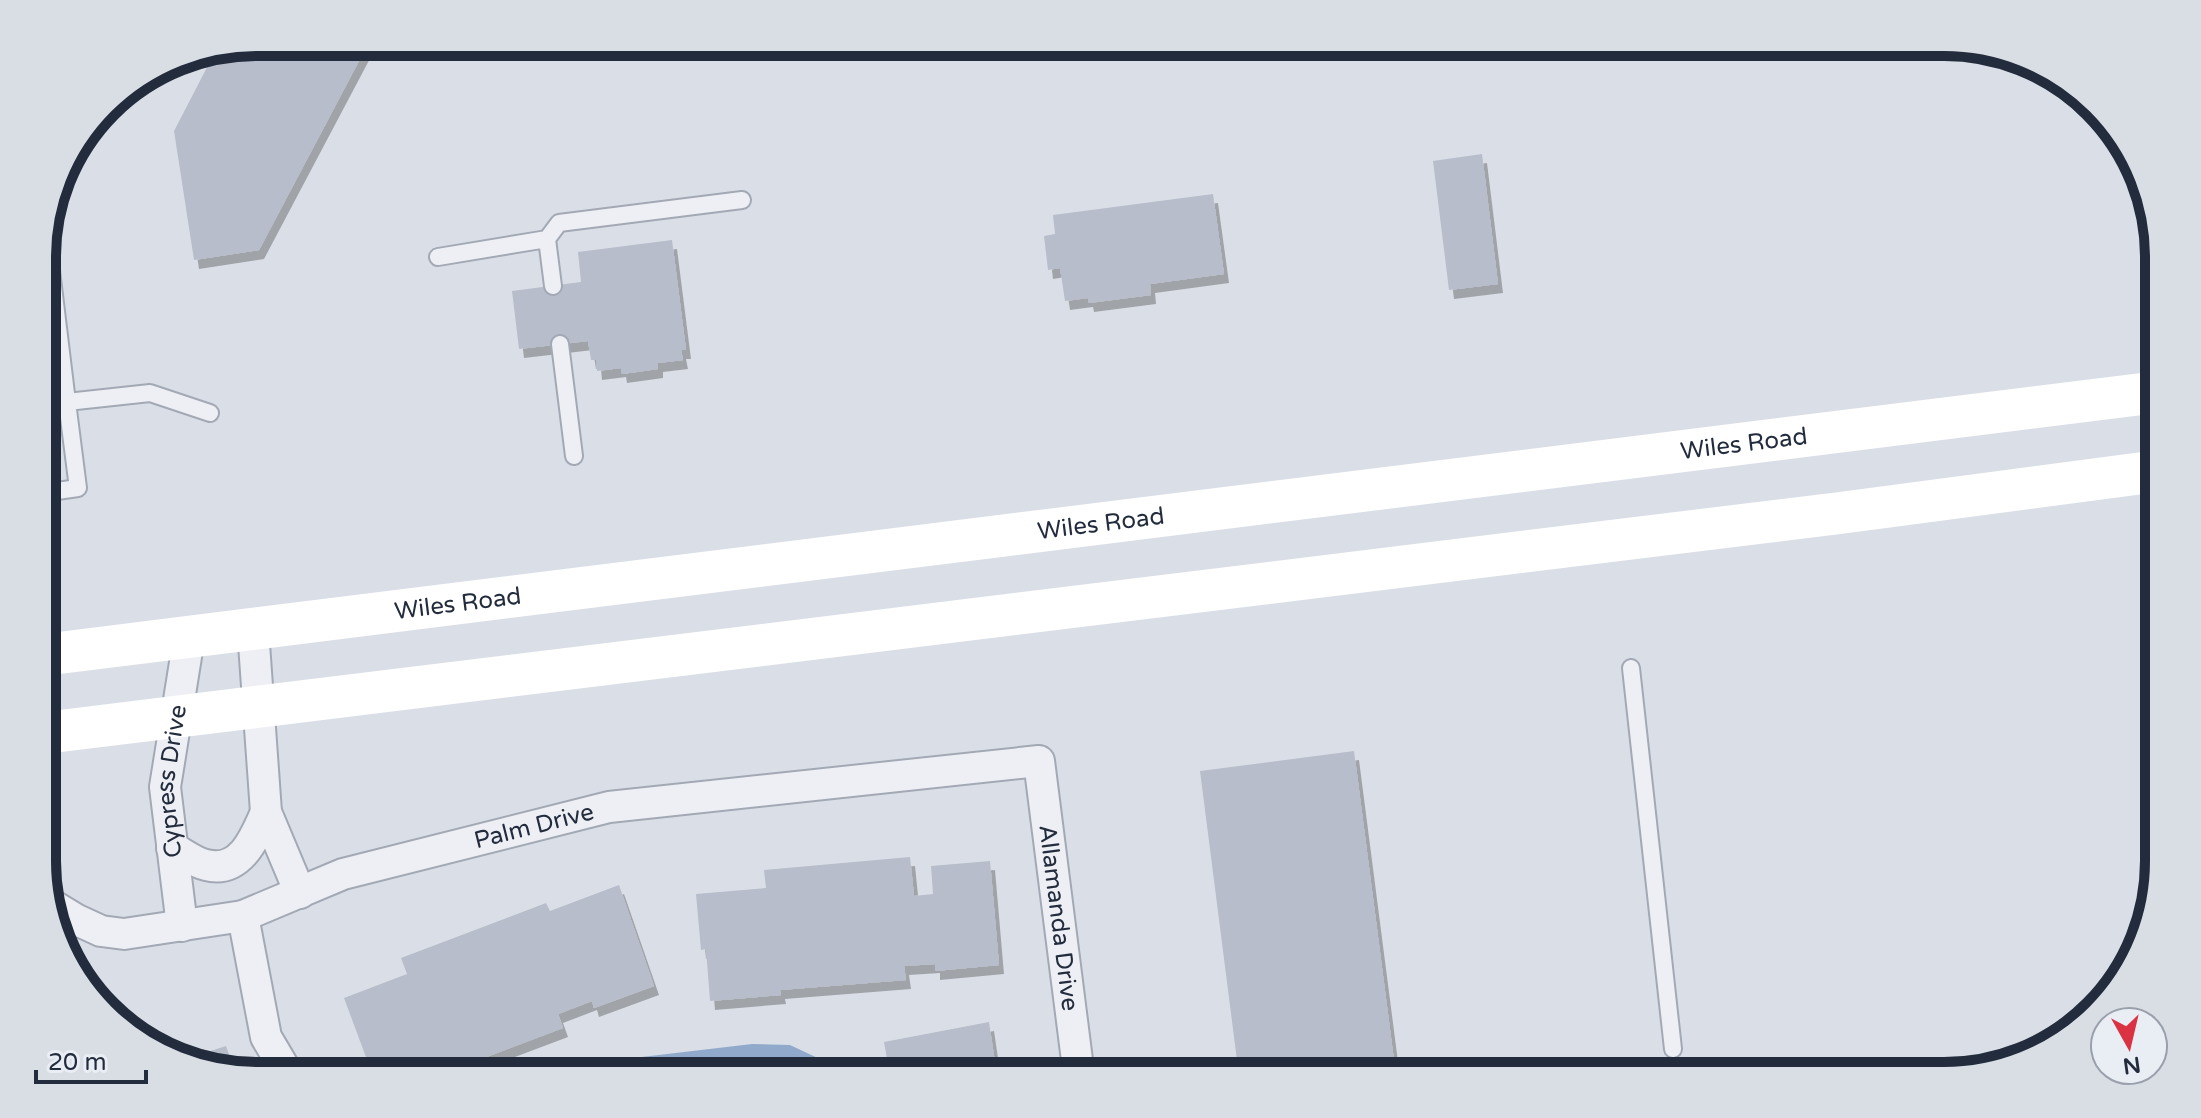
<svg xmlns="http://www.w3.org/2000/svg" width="2201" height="1118" font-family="'Varela Round',sans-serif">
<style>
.water{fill:#91aacb}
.building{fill:#b7bdca;filter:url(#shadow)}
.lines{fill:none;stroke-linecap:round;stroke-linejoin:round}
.lane-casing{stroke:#a3a9b4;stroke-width:20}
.street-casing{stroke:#a3a9b4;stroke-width:34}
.lane{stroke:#edeff5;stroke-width:16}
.street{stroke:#edeff5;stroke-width:30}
.secondary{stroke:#fff;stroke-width:42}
.labels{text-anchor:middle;stroke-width:6;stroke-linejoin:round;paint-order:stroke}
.street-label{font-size:24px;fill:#232c3d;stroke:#e9eef4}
.rim{fill:none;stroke:#232c3d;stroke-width:10}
</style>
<defs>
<filter id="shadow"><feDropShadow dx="5" dy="9" stdDeviation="0" flood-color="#0004"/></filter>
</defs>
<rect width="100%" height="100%" fill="#dadfe7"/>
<path class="water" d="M 752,1044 L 790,1045 L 822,1060 L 829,1076 L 537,1076 L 548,1068 Z"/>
<path class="building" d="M 257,42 L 369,42 L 259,250 L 194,260 L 174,131 L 216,50 Z
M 1482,154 L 1498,284 L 1449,290 L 1433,161 Z
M 1213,194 L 1224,274 L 1150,284 L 1151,295 L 1089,303 L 1088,298 L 1065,301 L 1060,268 L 1048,270 L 1044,236 L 1055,234 L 1053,215 Z
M 672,240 L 686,350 L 681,350 L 683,360 L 658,363 L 658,369 L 622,374 L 621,368 L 597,371 L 596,360 L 591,360 L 588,341 L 519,349 L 512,291 L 581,282 L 578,252 Z
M 1354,751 L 1396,1076 L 1239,1076 L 1200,771 Z
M 910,857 L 914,896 L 933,894 L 931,866 L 990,861 L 999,965 L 935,971 L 935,964 L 904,966 L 906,980 L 780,990 L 781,995 L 710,1001 L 706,949 L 701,950 L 696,894 L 766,888 L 764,870 Z
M 619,885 L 654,986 L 594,1008 L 592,1001 L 558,1014 L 563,1028 L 452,1070 L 453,1074 L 447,1076 L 373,1076 L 344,998 L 407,974 L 401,958 L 546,903 L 550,911 Z
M 989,1022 L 997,1076 L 890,1076 L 884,1042 Z
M 226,1046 L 235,1071 L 186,1059 Z
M 2028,1050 L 2028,1052 L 2005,1059 L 2004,1053 Z
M 1932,1060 L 1934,1076 L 1828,1076 L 1828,1074 Z"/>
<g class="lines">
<defs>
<path id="lane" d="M 46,229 L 67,402 L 150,393 L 210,413
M 438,257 L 547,239
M 553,286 L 547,239 L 559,223 L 742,200
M 560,344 L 574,456
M 43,355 L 61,353
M 43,493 L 78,488 L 67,402
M 1631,668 L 1673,1049"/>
<g id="street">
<path d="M 253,630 L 266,812 L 300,893"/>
<path d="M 172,848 C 183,853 195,863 206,865 C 241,874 255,837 266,812"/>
<path id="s1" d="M 49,903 L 77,920 L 101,931 L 124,934 L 243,916 L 343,874 L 609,807 L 1039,761 L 1079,1076"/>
<path d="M 243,916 L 266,1037 L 289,1076"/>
<path id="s2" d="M 182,926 L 165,787 L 189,638"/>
</g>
</defs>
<use href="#lane" class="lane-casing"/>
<use href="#street" class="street-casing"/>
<use href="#lane" class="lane"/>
<use href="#street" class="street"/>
<g class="secondary">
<path id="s3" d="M 43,655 L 2158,392"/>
<path d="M 44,733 L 1840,513 L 2158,471"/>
</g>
</g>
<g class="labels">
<g class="street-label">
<text dy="8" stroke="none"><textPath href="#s3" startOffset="1714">Wiles Road</textPath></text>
<text dy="8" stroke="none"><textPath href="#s3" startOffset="1066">Wiles Road</textPath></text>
<text dy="8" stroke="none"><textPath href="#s3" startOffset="418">Wiles Road</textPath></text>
<text dy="8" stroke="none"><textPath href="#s2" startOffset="146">Cypress Drive</textPath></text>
<text dy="8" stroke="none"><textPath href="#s1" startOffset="508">Palm Drive</textPath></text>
<text dy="8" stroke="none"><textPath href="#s1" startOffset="1176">Allamanda Drive</textPath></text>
</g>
</g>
<path d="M0 0H2201V1118H0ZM257 56H1944A201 201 0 0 1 2145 257V861A201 201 0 0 1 1944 1062H257A201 201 0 0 1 56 861V257A201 201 0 0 1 257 56Z" fill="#d9dee5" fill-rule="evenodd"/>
<path class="rim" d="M257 56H1944A201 201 0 0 1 2145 257V861A201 201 0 0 1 1944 1062H257A201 201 0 0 1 56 861V257A201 201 0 0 1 257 56Z"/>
<g transform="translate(2129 1046) rotate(172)"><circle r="38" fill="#e9eef4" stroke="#9aa0ab" stroke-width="2"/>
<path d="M0-6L14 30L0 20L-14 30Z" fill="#da3143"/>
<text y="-12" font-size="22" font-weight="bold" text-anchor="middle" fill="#232c3d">N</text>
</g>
<path d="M36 1070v12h110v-12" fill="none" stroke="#232c3d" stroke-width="4"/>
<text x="48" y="1070" font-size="24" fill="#232c3d" stroke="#e9eef4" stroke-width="6" paint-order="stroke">20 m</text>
</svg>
